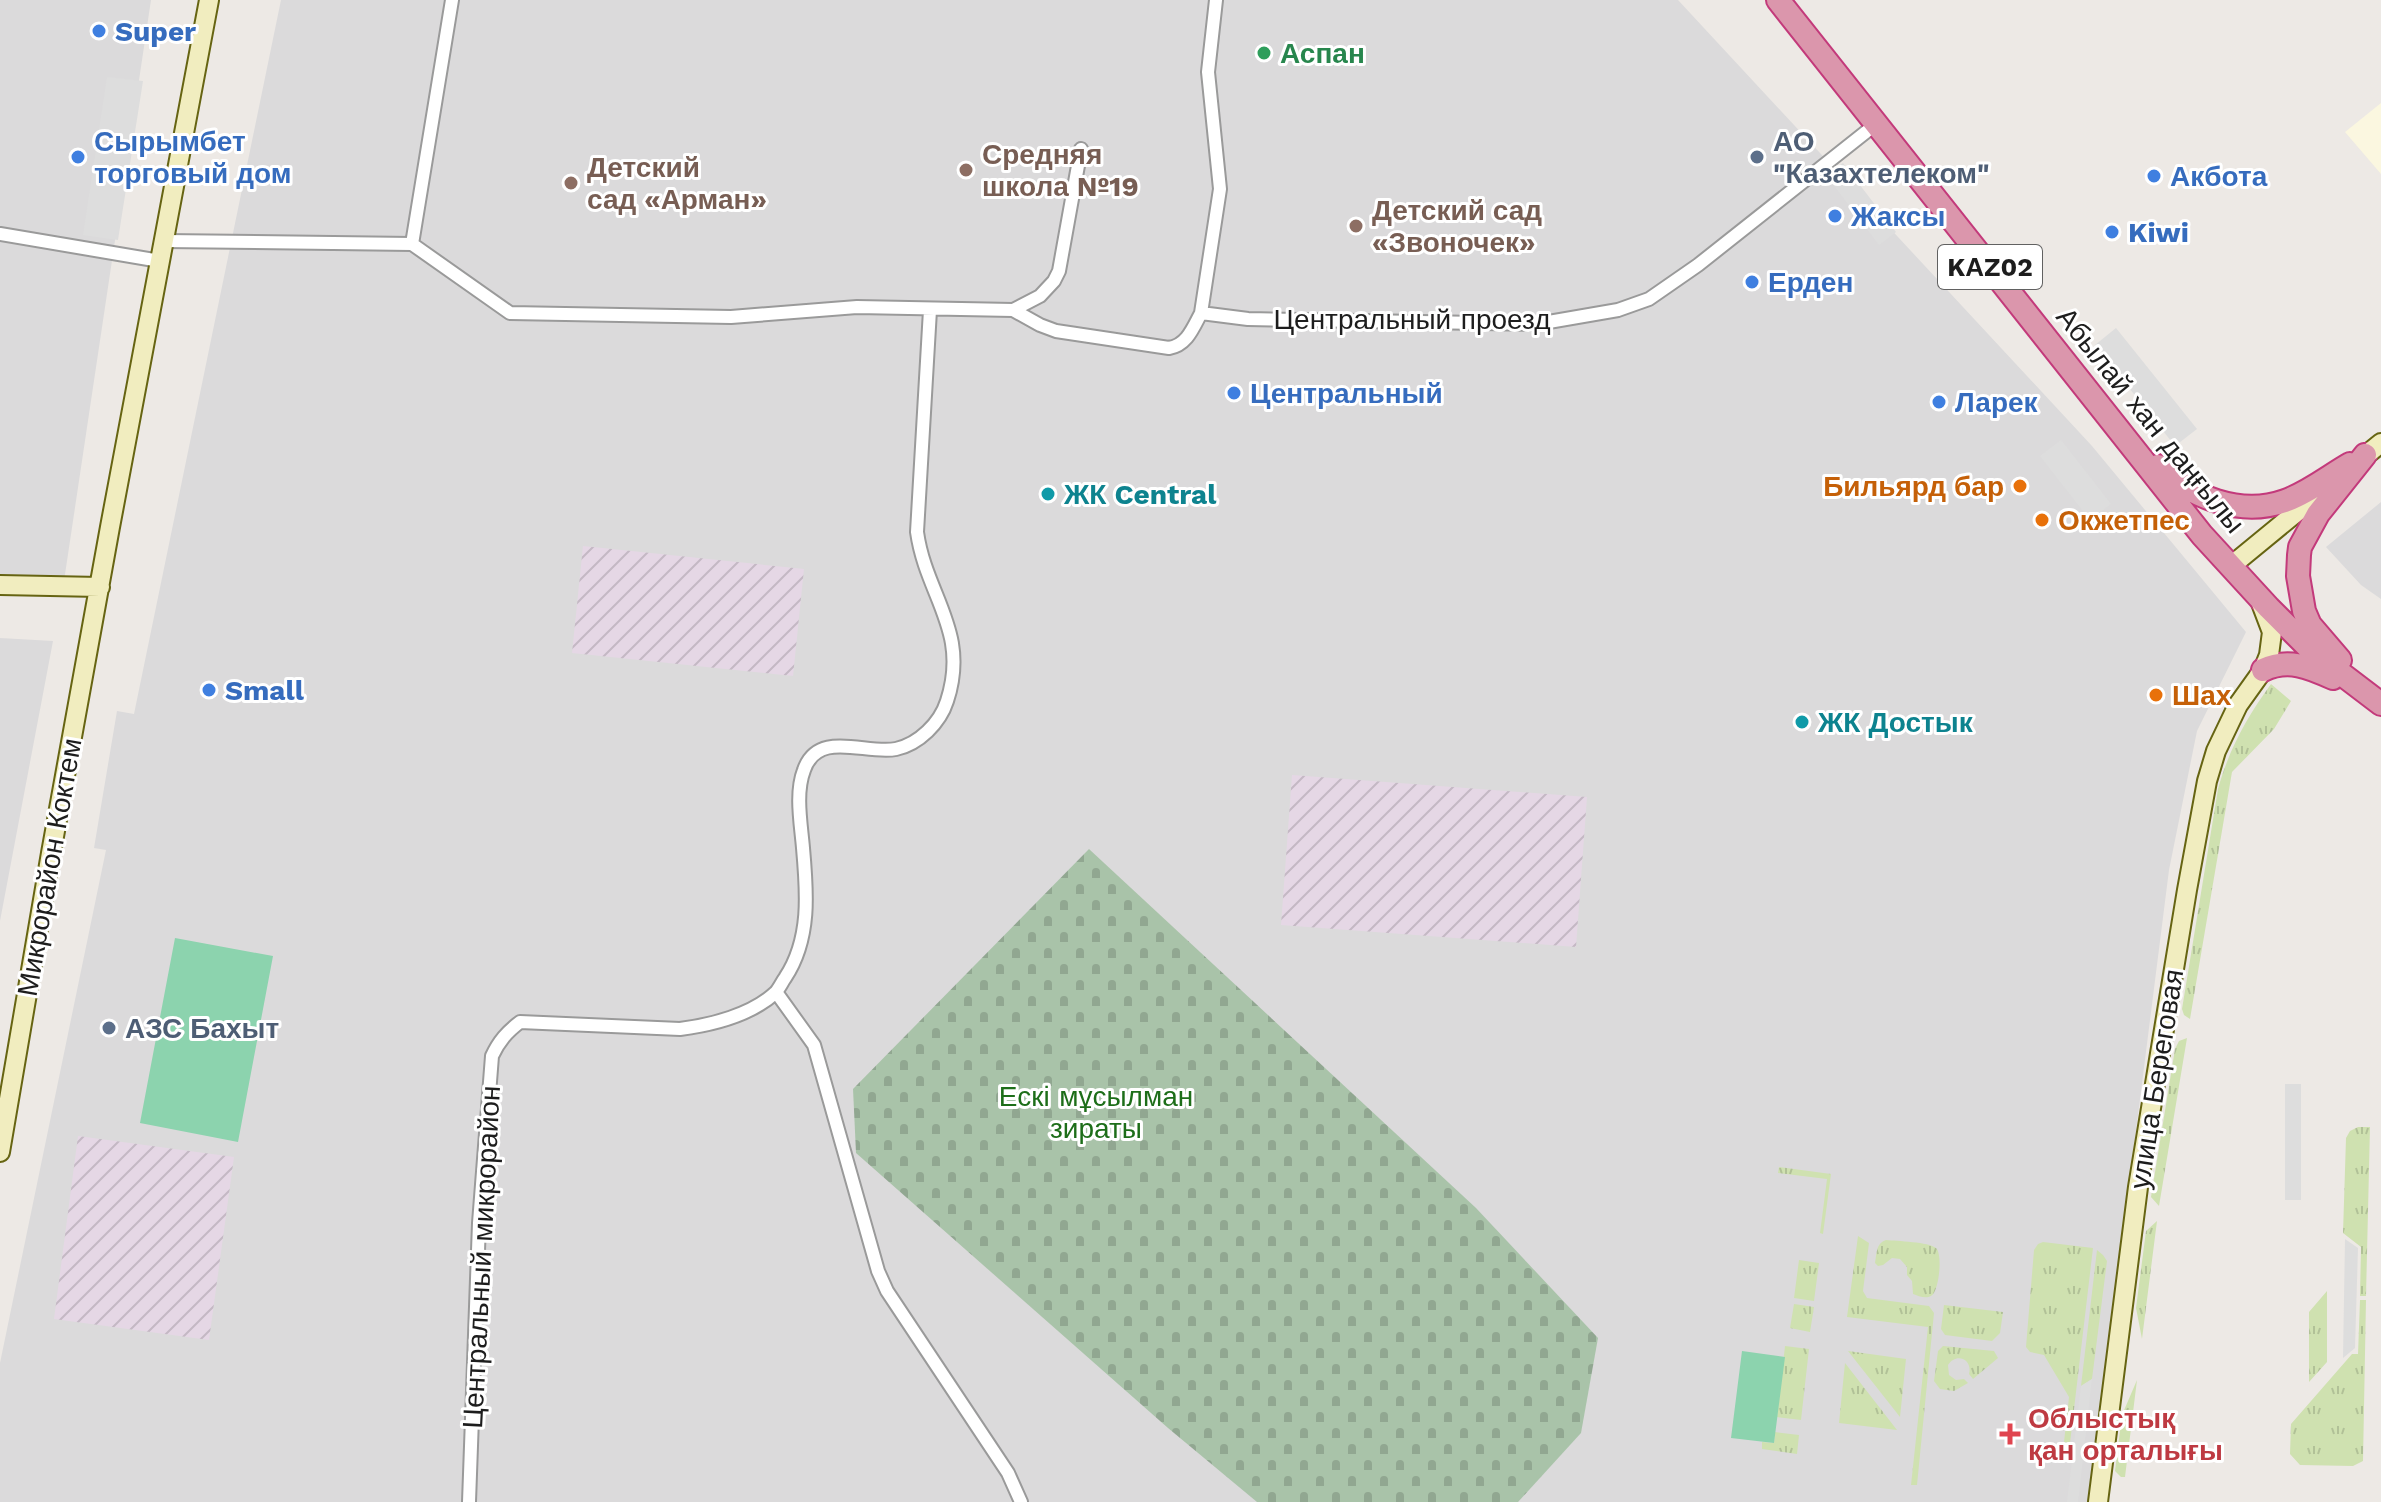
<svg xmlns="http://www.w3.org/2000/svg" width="2381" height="1502" font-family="'Work Sans',sans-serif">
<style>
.residential{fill:#dbdadb}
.industrial{fill:url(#industrial-furrows)}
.education{fill:#fbf7e0}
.grass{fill:url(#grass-tufts)}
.cemetery{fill:url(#cemetery-stones)}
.pitch{fill:#8cd3ae}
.parking{fill:#ddd}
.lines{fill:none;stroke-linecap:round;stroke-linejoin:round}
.street-casing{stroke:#9a9a9a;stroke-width:16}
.secondary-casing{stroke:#666412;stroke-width:22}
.highway-casing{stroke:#c33a7b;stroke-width:26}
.street{stroke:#fff;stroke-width:12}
.secondary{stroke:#f1edbf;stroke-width:18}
.highway{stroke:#db96ac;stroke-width:22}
.shop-dot{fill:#3f7fe0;stroke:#fff;stroke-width:3}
.leisure-dot{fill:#2e9e5b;stroke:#fff;stroke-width:3}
.service-dot{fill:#5c6f8a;stroke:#fff;stroke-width:3}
.education-dot{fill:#8d6e63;stroke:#fff;stroke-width:3}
.food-dot{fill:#e8710a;stroke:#fff;stroke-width:3}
.culture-dot{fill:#0f9aa8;stroke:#fff;stroke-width:3}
.health-dot{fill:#e0444e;stroke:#fff;stroke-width:3}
.labels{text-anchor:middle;stroke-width:6;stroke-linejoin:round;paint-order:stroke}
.shield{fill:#fff;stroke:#616161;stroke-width:2}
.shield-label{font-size:26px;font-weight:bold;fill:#1d1d1d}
.shop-label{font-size:28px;font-weight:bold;fill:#366cbe;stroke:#fff;text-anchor:start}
.leisure-label{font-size:28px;font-weight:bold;fill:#27864d;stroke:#fff;text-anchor:start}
.service-label{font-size:28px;font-weight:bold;fill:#4e5e75;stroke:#fff;text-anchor:start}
.education-label{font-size:28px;font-weight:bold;fill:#785e54;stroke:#fff;text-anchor:start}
.street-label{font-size:28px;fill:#1d1d1d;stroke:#fff}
.food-label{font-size:28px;font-weight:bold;fill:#c56008;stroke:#fff;text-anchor:start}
.culture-label{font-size:28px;font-weight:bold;fill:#0d838f;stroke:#fff;text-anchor:start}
.park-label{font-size:28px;fill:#1d6e19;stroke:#fff}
.health-label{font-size:28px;font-weight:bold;fill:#be3a42;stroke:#fff;text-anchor:start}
</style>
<defs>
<pattern id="industrial-furrows" width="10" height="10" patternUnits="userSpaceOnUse" patternTransform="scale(2)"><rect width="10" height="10" fill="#e5d7e5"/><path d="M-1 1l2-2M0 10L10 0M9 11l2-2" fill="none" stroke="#c4b8c4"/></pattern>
<pattern id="grass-tufts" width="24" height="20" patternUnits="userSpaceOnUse" patternTransform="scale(2)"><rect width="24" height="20" fill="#cfe1b0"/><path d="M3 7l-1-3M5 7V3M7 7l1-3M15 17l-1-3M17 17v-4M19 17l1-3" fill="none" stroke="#b1c197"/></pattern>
<pattern id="cemetery-stones" width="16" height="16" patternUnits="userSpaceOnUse" patternTransform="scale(2)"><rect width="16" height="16" fill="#a9c3a9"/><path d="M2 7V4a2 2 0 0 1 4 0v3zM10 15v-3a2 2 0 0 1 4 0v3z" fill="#91a791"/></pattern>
</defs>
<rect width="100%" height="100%" fill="#ede9e5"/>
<path class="residential" d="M 0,0 L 151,0 L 64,581 L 0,579 Z
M 281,0 L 1678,0 L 2092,446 L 2246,632 L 2197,731 L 2169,870 L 2089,1502 L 0,1502 L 0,1363 L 106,850 L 94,848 L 117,711 L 134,714 Z
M 2381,502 L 2381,599 L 2361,585 L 2326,547 Z
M 0,638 L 53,641 L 0,921 Z"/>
<path class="industrial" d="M 583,546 L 804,569 L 793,676 L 572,653 Z
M 1292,775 L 1587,797 L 1576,947 L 1281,925 Z
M 78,1136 L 234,1157 L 209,1340 L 54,1319 Z"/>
<path class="education" d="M 2381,103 L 2381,174 L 2345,132 Z"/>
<path class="grass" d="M 2271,684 L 2291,701 L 2274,729 L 2232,772 L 2190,1019 L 2184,1015 L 2182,1009 L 2218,789 C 2229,749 2247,717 2271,684 Z
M 2187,1038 L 2159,1206 L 2151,1197 L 2175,1049 L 2179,1041 Z
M 2358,1127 L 2370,1127 L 2366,1296 L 2360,1296 L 2361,1247 L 2343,1233 L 2346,1138 L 2350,1131 Z
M 1779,1167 L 1831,1174 L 1823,1234 L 1820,1233 L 1827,1179 L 1778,1173 Z
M 2157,1221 L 2142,1339 L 2136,1308 L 2146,1231 Z
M 1858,1236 L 1869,1243 L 1863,1291 L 1867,1298 L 1929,1306 L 1934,1313 L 1917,1485 L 1911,1485 L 1928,1327 L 1847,1317 Z
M 1886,1240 C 1897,1241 1929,1242 1936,1248 C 1943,1254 1939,1292 1931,1296 C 1926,1299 1918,1296 1913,1294 L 1912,1281 L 1907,1275 L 1907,1267 L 1900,1259 L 1892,1258 L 1883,1265 L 1878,1266 L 1875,1263 C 1877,1253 1876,1243 1886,1240 Z
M 2043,1242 L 2093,1248 L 2070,1443 L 2064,1442 L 2069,1397 L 2044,1355 L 2030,1352 L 2026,1347 L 2034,1250 L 2038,1244 Z
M 2097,1250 L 2103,1255 L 2107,1261 L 2092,1379 L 2081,1386 Z
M 1799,1260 L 1819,1263 L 1814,1301 L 1794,1298 Z
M 2327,1291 L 2327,1362 L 2309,1382 L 2309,1312 Z
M 2360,1300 L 2366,1300 L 2363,1461 L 2353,1466 L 2300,1465 L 2290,1454 L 2291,1424 L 2352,1354 L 2358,1354 Z
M 1794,1304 L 1814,1307 L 1810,1332 L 1790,1328 Z
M 1944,1305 L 2003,1312 L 2000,1333 L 1992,1341 L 1945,1335 L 1941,1329 Z
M 1785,1346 L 1809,1349 L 1801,1420 L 1777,1417 Z
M 1943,1346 L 1994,1351 L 1998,1358 L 1973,1379 L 1969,1374 C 1973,1359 1956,1352 1948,1365 L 1949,1375 L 1956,1380 L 1964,1379 L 1968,1383 L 1954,1391 L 1940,1389 L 1934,1381 L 1938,1351 Z
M 1848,1351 L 1906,1359 L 1900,1417 Z
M 1845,1363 L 1897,1430 L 1839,1423 Z
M 2137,1380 L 2125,1477 L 2121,1477 L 2115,1471 L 2122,1415 Z
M 1775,1432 L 1799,1435 L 1797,1454 L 1762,1449 L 1762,1442 L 1774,1443 Z"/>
<path class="cemetery" d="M 1089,849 L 1476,1208 L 1598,1338 L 1581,1433 L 1518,1502 L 1257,1502 L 1168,1428 L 856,1153 L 853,1089 Z"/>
<path class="pitch" d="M 175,938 L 273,956 L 238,1142 L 140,1123 Z
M 1742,1351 L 1785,1357 L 1774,1443 L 1731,1438 Z"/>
<path class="parking" d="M 107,77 L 143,81 L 118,240 L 83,235 Z
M 1843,163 L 1896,232 L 1879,245 L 1826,175 Z
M 2116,328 L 2197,429 L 2175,446 L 2095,345 Z
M 2061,440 L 2111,504 L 2090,520 L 2040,456 Z
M 2285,1084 L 2301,1084 L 2301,1200 L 2285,1200 Z
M 2345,1239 L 2358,1248 L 2355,1348 L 2343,1358 Z
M 2092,1379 L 2078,1502 L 2067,1502 L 2081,1386 Z"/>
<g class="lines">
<defs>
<path id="street" d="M 1216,0 L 1208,72 L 1220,189 L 1201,313 L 1248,319 L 1537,324 L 1618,310 L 1649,299 L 1698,265 L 1876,124
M 0,234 L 160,261
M 164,241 L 412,244 L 452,0
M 412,244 L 510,313 L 731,317 L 857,307 L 1013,310 L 1040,296 L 1054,281 L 1059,271 L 1081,149
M 1013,310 L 1040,325 L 1056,331 L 1169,348 C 1187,345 1193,328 1201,313
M 776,992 L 814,1045 L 878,1271 L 887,1291 L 1008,1473 L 1021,1502
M 469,1502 L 479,1223 L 492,1056 C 499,1041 507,1032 520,1022 L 680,1029 C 711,1025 751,1015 775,993 C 779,989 782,982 785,978 C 811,939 807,892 803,848 C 801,824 795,793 804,770 C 818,729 866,755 896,749 C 919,744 940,723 947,701 C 970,631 926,596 917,532 L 930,310"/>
<path id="secondary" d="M 2355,464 L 2381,443
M 2231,566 L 2326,488
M 0,585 L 100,587
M 0,1152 L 51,853 L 110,527 L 209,0
M 2098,1502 L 2138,1187 L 2187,890 L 2207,781 L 2216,751 L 2238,705 L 2263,670 L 2269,655 L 2272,632 L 2261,603"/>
<path id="highway" d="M 1778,0 L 2202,535 L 2269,608 L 2314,653 L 2381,704
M 2158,466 C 2191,497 2240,517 2285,501 C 2308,493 2329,476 2350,464
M 2340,660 L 2310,625 L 2304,611 L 2298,576 L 2299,555 L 2300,547 L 2318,514 L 2365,455
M 2263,670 C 2288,658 2309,667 2333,678"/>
</defs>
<use href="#street" class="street-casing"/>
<use href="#secondary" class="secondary-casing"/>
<use href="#highway" class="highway-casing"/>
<use href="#street" class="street"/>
<use href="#secondary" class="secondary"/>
<use href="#highway" class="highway"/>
</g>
<g class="shop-dot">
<circle cx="99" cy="31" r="8"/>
<circle cx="78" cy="157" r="8"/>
<circle cx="2154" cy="176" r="8"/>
<circle cx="1835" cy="216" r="8"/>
<circle cx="2112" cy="232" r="8"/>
<circle cx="1752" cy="282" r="8"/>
<circle cx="1234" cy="393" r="8"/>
<circle cx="1939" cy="402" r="8"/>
<circle cx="209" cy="690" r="8"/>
</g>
<circle class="leisure-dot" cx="1264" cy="53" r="8"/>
<g class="service-dot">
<circle cx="1757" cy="157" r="8"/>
<circle cx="109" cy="1028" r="8"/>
</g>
<g class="education-dot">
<circle cx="966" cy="170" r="8"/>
<circle cx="571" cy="183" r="8"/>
<circle cx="1356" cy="226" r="8"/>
</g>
<g class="food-dot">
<circle cx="2020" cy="486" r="8"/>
<circle cx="2042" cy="520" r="8"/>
<circle cx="2156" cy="695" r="8"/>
</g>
<g class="culture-dot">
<circle cx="1048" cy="494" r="8"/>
<circle cx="1802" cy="722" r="8"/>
</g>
<path class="health-dot" d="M2006 1422h8v8h8v8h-8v8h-8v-8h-8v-8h8z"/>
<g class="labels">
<rect class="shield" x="1938" y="245" width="104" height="44" rx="6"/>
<g class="shield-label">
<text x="1990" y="276">KАZ02</text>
</g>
<g class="shop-label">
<text x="115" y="41">Super</text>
<text x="94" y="151">Сырымбет<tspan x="94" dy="32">торговый дом</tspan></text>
<text x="2170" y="186">Акбота</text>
<text x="1851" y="226">Жаксы</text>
<text x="2128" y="242">Kiwi</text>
<text x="1768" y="292">Ерден</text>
<text x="1250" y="403">Центральный</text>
<text x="1955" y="412">Ларек</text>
<text x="225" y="700">Small</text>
</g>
<g class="leisure-label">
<text x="1280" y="63">Аспан</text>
</g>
<g class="service-label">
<text x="1773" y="151">АО<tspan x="1773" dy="32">"Казахтелеком"</tspan></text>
<text x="125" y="1038">АЗС Бахыт</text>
</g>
<g class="education-label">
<text x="982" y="164">Средняя<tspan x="982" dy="32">школа №19</tspan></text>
<text x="587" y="177">Детский<tspan x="587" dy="32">сад «Арман»</tspan></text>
<text x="1372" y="220">Детский сад<tspan x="1372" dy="32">«Звоночек»</tspan></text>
</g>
<g class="street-label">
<text x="1412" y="329">Центральный проезд</text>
<text transform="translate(2151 420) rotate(51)" y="10">Абылай хан даңғылы</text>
<text transform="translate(49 867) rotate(-80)" y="10">Микрорайон Коктем</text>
<text transform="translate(2156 1079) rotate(-81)" y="10">улица Береговая</text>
<text transform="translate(481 1257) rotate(-87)" y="10">Центральный микрорайон</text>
</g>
<g class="food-label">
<text x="2004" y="496" text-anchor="end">Бильярд бар</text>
<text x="2058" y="530">Окжетпес</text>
<text x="2172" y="705">Шах</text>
</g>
<g class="culture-label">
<text x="1064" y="504">ЖК Central</text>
<text x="1818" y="732">ЖК Достык</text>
</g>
<g class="park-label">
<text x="1096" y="1106">Ескі мұсылман<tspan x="1096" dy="32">зираты</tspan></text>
</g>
<g class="health-label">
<text x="2028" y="1428">Облыстық<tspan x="2028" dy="32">қан орталығы</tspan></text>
</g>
</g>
</svg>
